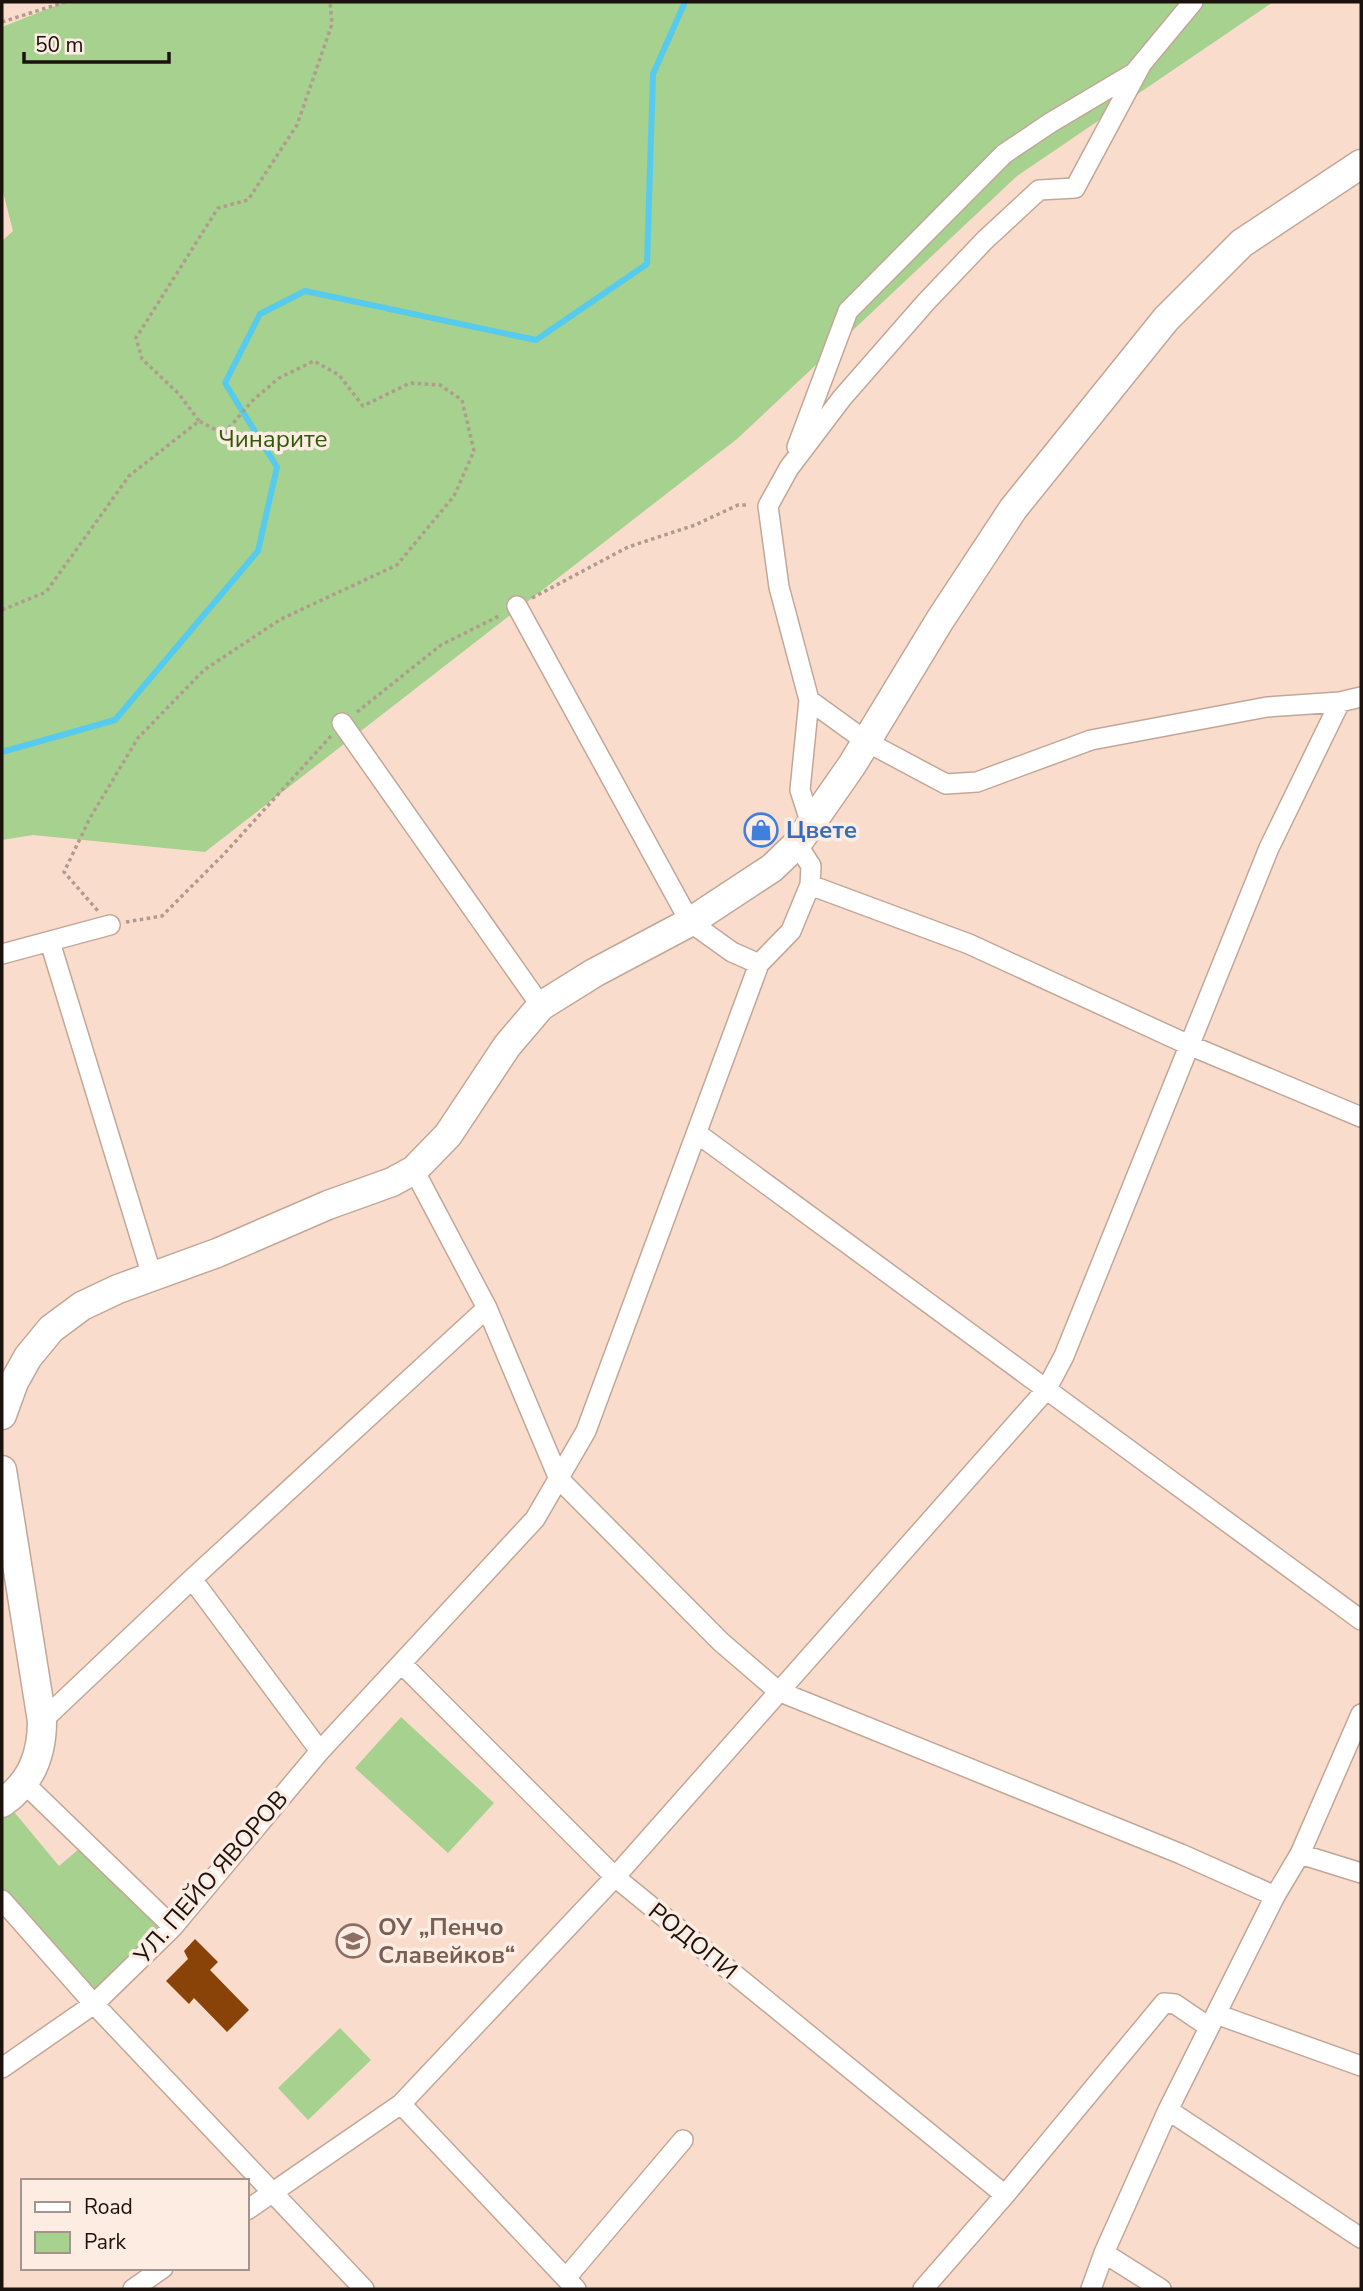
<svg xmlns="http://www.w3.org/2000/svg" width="1363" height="2291" font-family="'Nunito Sans',sans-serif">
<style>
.green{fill:#a6d18e}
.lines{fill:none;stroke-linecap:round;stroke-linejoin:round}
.stream{stroke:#57cbee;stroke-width:6}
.building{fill:#894308}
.street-casing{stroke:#c2a798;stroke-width:22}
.secondary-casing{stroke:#c2a798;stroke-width:31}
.path{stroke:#b19b8e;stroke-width:3.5;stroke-dasharray:3.5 3.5;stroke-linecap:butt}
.street{stroke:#fff;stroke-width:19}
.secondary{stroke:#fff;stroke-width:28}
.labels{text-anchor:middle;stroke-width:7;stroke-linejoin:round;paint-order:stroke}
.park-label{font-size:24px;fill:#2e5908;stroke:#fdece2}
.shop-label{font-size:24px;font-weight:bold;fill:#366cbe;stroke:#fdece2;text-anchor:start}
.street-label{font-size:24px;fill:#1c120d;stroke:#fdece2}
.education-label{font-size:24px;font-weight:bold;fill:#785e54;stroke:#fdece2;text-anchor:start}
</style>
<rect width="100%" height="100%" fill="#f9dccc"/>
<path class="green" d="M 65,2 L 1273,2 L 1017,176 L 737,439 L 205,852 L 33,835 L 2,840 L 2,241 L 13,231 L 2,188 L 2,27 Z
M 401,1717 L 494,1803 L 448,1853 L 355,1768 Z
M 5,1801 L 59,1866 L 86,1843 L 173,1927 L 94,2004 L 2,1900 L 2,1803 Z
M 340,2028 L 371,2060 L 308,2120 L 278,2088 Z"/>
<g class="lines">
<path class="stream" d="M 2,752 L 115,720 L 258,551 L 277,467 L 225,383 L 260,314 L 305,291 L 536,340 L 647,264 L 653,74 L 685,2"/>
</g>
<path class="building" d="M 195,1939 L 218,1962 L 210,1970 L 249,2010 L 227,2032 L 194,1998 L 189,2004 L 166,1981 L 188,1959 L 184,1951 Z"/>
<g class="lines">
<defs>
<path id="street" d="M 1141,65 L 1075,188 L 1039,190 L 985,240 L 926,302 L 842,398 L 789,468 L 768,506 L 779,587 L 809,700 L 867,742 L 946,784 L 977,782 L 1091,740 L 1267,707 L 1340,702 L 1361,697
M 797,447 L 848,311 L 1004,154 L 1050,123 L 1134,73 L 1193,2
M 517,606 L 690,922 L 732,952 L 759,964 L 791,931 L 810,885 L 811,866 L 797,844
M 809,700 L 800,790 L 811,824
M 342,723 L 541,1006
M 810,885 L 969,944 L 1189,1045 L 1361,1117
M 50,942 L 152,1276
M 2,954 L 110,925
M 698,1134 L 1361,1620
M 414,1170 L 487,1308 L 559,1479 L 721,1642 L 778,1691 L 1181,1854 L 1275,1896
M 192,1579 L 320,1751
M 402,1664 L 615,1877 L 1005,2195
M 42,1721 L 192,1579 L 487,1308
M 25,1784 L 173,1927
M 1300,1854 L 1361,1873
M 2,1900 L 94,2004 L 364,2289
M 1216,2014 L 1361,2066
M 2,2068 L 94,2004 L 173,1927 L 320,1751 L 535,1519 L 586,1431 L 759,964
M 401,2104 L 576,2289
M 1168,2110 L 1361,2238
M 247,2210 L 401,2104 L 615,1877 L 1046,1390 L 1064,1356 L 1269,848 L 1340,702
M 1104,2253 L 1161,2289
M 566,2278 L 683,2140
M 133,2289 L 163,2268
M 923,2289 L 1005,2195 L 1164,2003 L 1175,2004 L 1209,2027
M 1091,2289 L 1104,2253 L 1168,2110 L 1275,1896 L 1300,1854 L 1361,1714"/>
<path id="secondary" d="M 2,1415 L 14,1382 L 28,1357 L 51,1329 L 82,1306 L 118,1289 L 217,1253 L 328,1205 L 392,1182 L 414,1170 L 448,1135 L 507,1046 L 541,1006 L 594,973 L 690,922 L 772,868 L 797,844 L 852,765 L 940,620 L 1013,509 L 1166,319 L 1242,243 L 1361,164
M 2,1470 L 42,1721 C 42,1756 31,1783 2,1803"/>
</defs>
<use href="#street" class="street-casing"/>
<use href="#secondary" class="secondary-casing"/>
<path class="path" d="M 2,22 L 65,2
M 199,421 L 179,394 L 142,359 L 136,338 L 218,208 L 248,200 L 297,125 L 332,24 L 330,2
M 532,598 L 628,547 L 695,525 L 738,505 L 749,505
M 2,610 L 46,592 L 129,476 L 199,421 L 224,434 L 251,402 L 279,378 L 314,361 L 339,375 L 363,406 L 410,383 L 440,385 L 462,400 L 474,451 L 454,496 L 397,565 L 281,619 L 204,670 L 138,738 L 90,818 L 64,872 L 98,911
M 357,712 L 441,645 L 501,615
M 126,922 L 162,916 L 225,853 L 331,736"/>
<use href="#street" class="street"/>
<use href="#secondary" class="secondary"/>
</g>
<defs>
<symbol id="shop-ring" viewBox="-11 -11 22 22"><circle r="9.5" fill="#fdece2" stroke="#3f7fe0" stroke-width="1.5"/><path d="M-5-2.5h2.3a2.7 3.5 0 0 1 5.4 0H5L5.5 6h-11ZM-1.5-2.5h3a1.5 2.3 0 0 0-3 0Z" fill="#3f7fe0"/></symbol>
<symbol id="school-ring" viewBox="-11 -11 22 22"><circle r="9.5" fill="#fdece2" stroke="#8d6e63" stroke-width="1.5"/><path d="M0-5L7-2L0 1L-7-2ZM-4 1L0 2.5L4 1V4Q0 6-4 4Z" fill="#8d6e63"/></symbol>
</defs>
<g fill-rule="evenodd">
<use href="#shop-ring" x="742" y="811" width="38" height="38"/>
<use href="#school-ring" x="334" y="1922" width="38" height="38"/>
</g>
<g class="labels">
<g class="park-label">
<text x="273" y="447">Чинарите</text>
</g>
<g class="shop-label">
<text x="786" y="838">Цвете</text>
</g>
<g class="street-label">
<text transform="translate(211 1877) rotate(-49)" y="8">УЛ. ПЕЙО ЯВОРОВ</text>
<text transform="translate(693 1941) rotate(39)" y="8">РОДОПИ</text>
</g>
<g class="education-label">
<text x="378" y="1935">ОУ „Пенчо<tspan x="378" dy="28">Славейков“</tspan></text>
</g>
</g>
<rect width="1363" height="2291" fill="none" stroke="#1c120d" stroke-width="7"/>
<rect x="21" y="2179" width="228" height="91" fill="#fdece2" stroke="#a3958d" stroke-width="2"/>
<rect x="35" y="2202" width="35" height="10" fill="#ffffff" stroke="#a3958d" stroke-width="2"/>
<text x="84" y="2214" font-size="21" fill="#1c120d">Road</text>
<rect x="35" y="2232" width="35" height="21" fill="#a6d18e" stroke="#a3958d" stroke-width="2"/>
<text x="84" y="2249" font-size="21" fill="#1c120d">Park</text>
<path d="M24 52v10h145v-10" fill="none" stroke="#1c120d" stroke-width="3.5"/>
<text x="35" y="52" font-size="21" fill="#1c120d" stroke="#fdece2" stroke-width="5" paint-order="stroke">50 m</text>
</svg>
